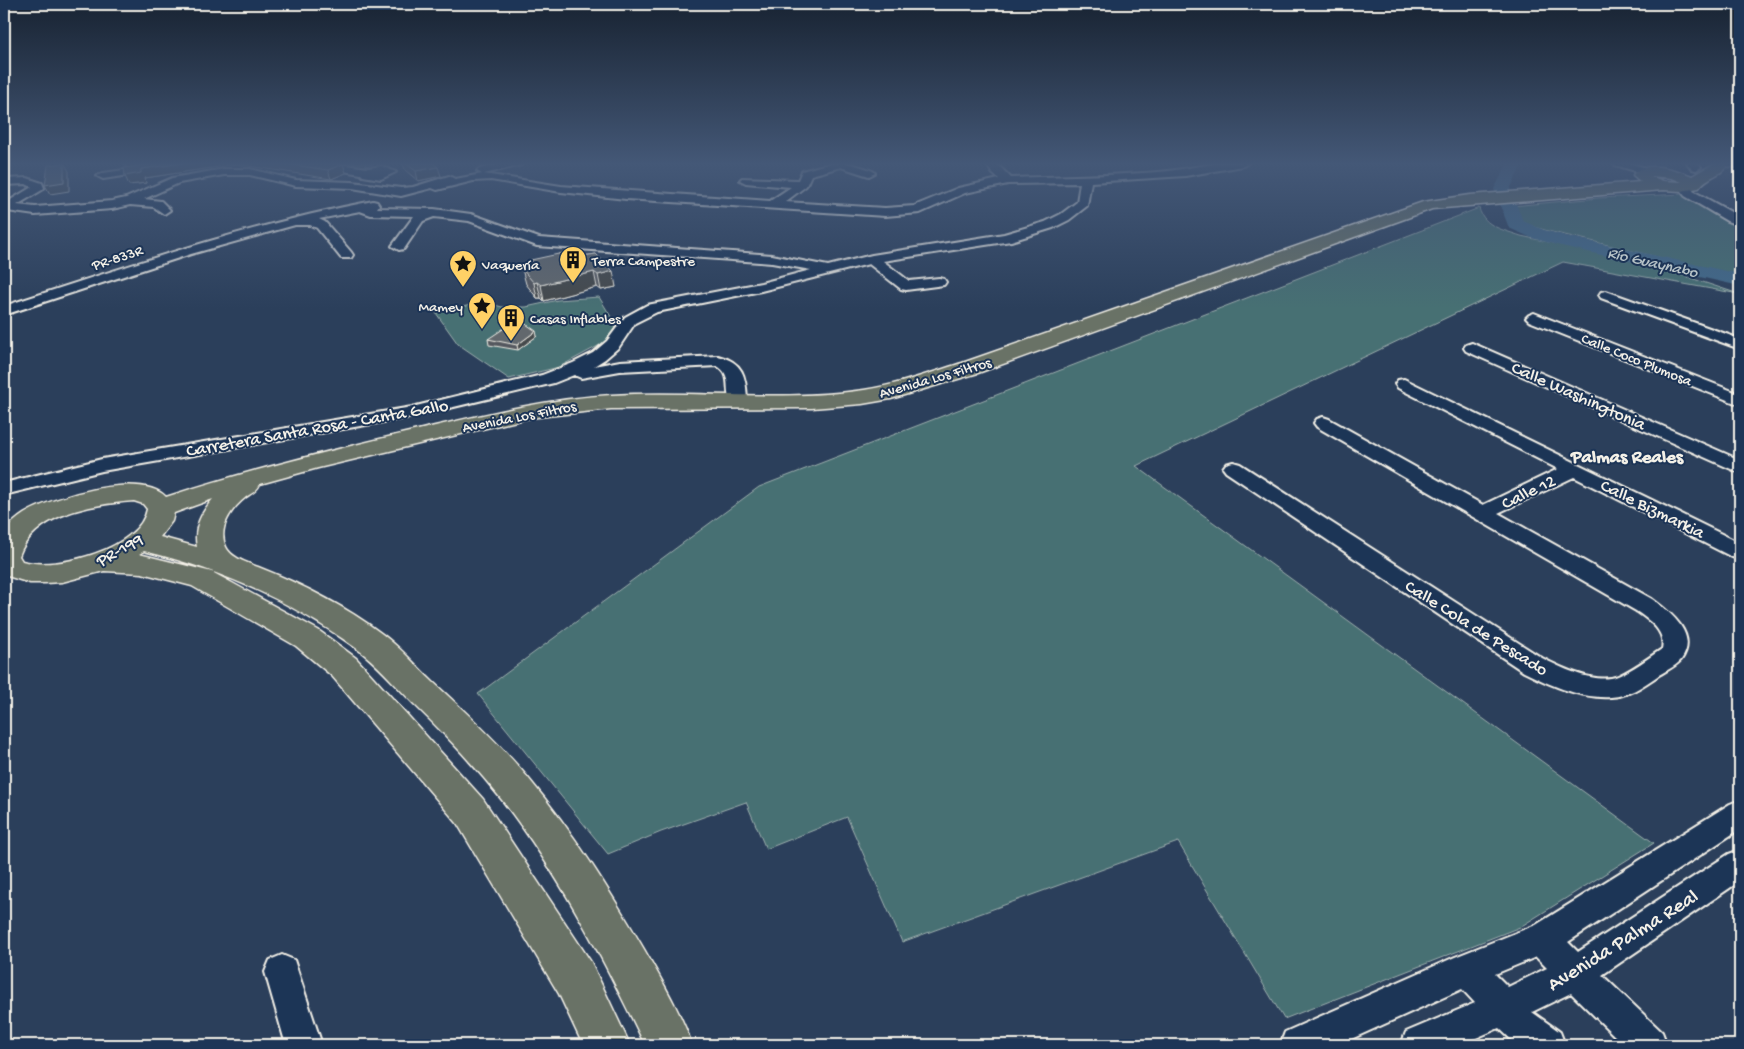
<svg xmlns="http://www.w3.org/2000/svg" width="1744" height="1049" font-family="'Gochi Hand',sans-serif">
<style>
.green{fill:#476f73;stroke:#9eb0ae}
.lines{fill:none;stroke-linecap:round;stroke-linejoin:round}
.river{fill:#436a8a;fill-rule:evenodd}
.minor-casing{stroke:#f4f1e8;stroke-width:4}
.major-casing{stroke:#f4f1e8;stroke-width:3}
.minor{fill:#1d3557;fill-rule:evenodd}
.major{fill:#697266;fill-rule:evenodd}
.wall{fill:#54595e;stroke:#f4f1e8}
.shaded-wall{fill:#45494c;stroke:#f4f1e8}
.building{fill:#62686d;stroke:#f4f1e8}
.labels{text-anchor:middle;stroke-width:4;stroke-linejoin:round;paint-order:stroke}
.far-street-label{font-size:15px;fill:#f4f1e8;stroke:#1d3557}
.far-poi-label{font-size:15px;fill:#f4f1e8;stroke:#1d3557;text-anchor:start}
.far-water-label{font-size:16px;font-style:italic;fill:#b6c2c7;stroke:#1d3557}
.street-label{font-size:18px;fill:#f4f1e8;stroke:#1d3557}
.neighbourhood-label{font-size:19px;font-weight:bold;fill:#f4f1e8;stroke:#1d3557}
.near-street-label{font-size:21px;fill:#f4f1e8;stroke:#1d3557}
</style>
<rect width="100%" height="100%" fill="#2b3f5b"/>
<filter id="ink" filterUnits="userSpaceOnUse"><feTurbulence type="fractalNoise" baseFrequency=".02" numOctaves="2"/><feDisplacementMap in="SourceGraphic" scale="10" xChannelSelector="R" yChannelSelector="G"/><feConvolveMatrix kernelMatrix="1 2 1 2 8 2 1 2 1" color-interpolation-filters="sRGB"/></filter>
<g filter="url(#ink)">
<path class="green" d="M 1683,194 L 1740,224 L 1740,276 C 1690,265 1641,253 1591,241 C 1568,235 1530,230 1511,215 L 1511,206 L 1599,198 Z
M 1479,208 C 1484,227 1504,230 1521,236 L 1645,263 L 1739,294 L 1563,262 L 1136,466 L 1654,843 L 1520,927 L 1284,1019 L 1178,842 L 902,942 L 847,817 L 766,849 L 746,802 L 661,832 L 608,854 L 478,694 L 759,487 Z
M 599,297 L 616,325 L 609,340 L 559,367 L 509,379 L 458,344 L 436,313 L 484,302 L 502,307 L 526,307 L 558,300 Z"/>
<g class="lines">
<path class="river" d="M 1508,163 L 1523,163 L 1510,189 L 1523,221 L 1544,230 L 1566,236 L 1740,274 L 1740,286 L 1557,245 L 1532,238 L 1509,228 L 1494,189 Z"/>
<defs>
<path id="minor" d="M 308,163 L 331,163 L 368,168 L 382,166 L 396,172 L 381,179 L 363,176 L 361,174 L 313,166 Z
M 505,163 L 522,163 L 521,165 L 484,174 L 561,186 L 770,201 L 791,187 L 746,183 L 740,180 L 742,178 L 798,180 L 802,171 C 834,162 841,159 873,171 L 875,173 L 869,176 L 841,167 L 811,175 L 806,186 L 785,202 L 885,208 L 914,206 L 958,188 L 999,179 L 992,173 L 986,163 L 996,163 L 1011,178 C 1059,176 1108,176 1157,172 C 1186,170 1220,160 1248,163 L 1243,166 L 1185,176 L 1091,182 L 1087,206 L 1069,220 L 1053,228 L 1011,241 L 883,261 L 909,281 L 939,278 L 944,279 L 946,282 L 944,285 L 906,290 L 901,289 L 869,264 L 761,291 L 657,312 L 635,323 L 619,347 L 605,359 L 594,366 L 620,361 L 718,356 C 743,362 746,376 747,400 L 744,404 L 738,405 L 732,404 C 723,391 734,375 717,366 L 620,371 L 581,378 L 574,375 L 554,383 L 412,417 L 102,471 L 4,495 L 4,483 L 102,459 L 412,407 L 542,375 L 573,363 L 593,353 L 607,341 L 625,317 L 647,305 L 761,283 L 811,270 L 772,263 L 537,246 L 469,221 L 434,217 L 423,221 L 404,249 L 399,250 L 392,246 L 414,216 L 371,215 L 360,211 L 319,219 L 325,222 L 351,252 L 353,255 L 351,258 L 341,258 L 317,228 L 310,225 L 295,225 L 191,254 L 4,315 L 4,306 C 126,267 247,225 373,201 L 377,202 L 379,205 L 377,208 L 434,209 L 471,214 L 539,238 L 772,255 L 828,266 L 872,255 L 1004,234 L 1045,222 L 1061,214 L 1077,202 L 1080,183 L 1008,184 L 965,193 L 920,213 L 885,216 L 626,199 L 561,192 L 491,180 L 473,181 L 437,190 L 432,188 L 401,196 L 352,188 L 296,186 L 250,175 L 224,175 L 179,183 L 144,199 L 161,201 L 170,210 L 164,214 L 154,207 L 130,205 L 112,209 L 35,215 L 7,211 L 4,204 L 32,187 L 26,184 L 4,185 L 4,179 L 27,178 L 42,183 L 44,188 L 42,190 L 17,205 L 35,207 L 112,201 L 126,198 L 172,178 L 224,169 L 250,169 L 296,180 L 352,182 L 401,188 L 413,187 L 449,176 L 455,179 L 482,174 L 477,171 L 479,169 Z
M 1614,163 L 1629,163 L 1650,169 L 1652,171 L 1646,174 L 1615,165 Z
M 1687,163 L 1698,163 L 1701,167 L 1696,170 L 1692,169 Z
M 1721,163 L 1740,163 L 1740,167 L 1726,166 Z
M 152,166 L 158,169 L 156,171 L 103,179 L 97,176 L 103,173 Z
M 1689,183 L 1695,186 L 1693,191 L 1740,217 L 1740,226 L 1727,221 L 1685,196 L 1681,191 L 1685,184 Z
M 1606,291 L 1740,339 L 1740,349 L 1601,298 L 1599,295 L 1601,292 Z
M 1534,313 L 1740,394 L 1740,405 L 1529,321 L 1526,318 L 1529,315 Z
M 1472,343 L 1740,460 L 1740,473 L 1466,351 L 1464,348 L 1466,345 Z
M 1404,379 L 1740,543 L 1740,559 L 1732,557 L 1574,477 L 1498,513 L 1652,599 C 1671,613 1699,635 1681,660 C 1675,667 1663,672 1656,677 C 1641,687 1629,696 1611,697 C 1581,699 1550,685 1524,672 L 1226,472 L 1223,468 L 1226,464 L 1233,462 L 1240,464 L 1542,658 C 1561,668 1596,685 1618,676 C 1633,670 1648,658 1662,649 C 1666,631 1649,620 1636,611 L 1317,427 L 1314,423 L 1317,419 L 1323,417 L 1329,419 L 1483,505 L 1558,469 L 1398,388 L 1395,384 L 1398,380 Z
M 1740,800 L 1740,829 L 1568,942 L 1578,952 L 1729,854 L 1740,850 L 1740,881 L 1602,975 L 1662,1032 L 1667,1045 L 1624,1045 L 1571,993 L 1532,1012 L 1560,1032 L 1565,1045 L 1517,1045 L 1499,1028 L 1460,1045 L 1401,1045 L 1406,1032 L 1475,1003 L 1462,989 L 1338,1045 L 1280,1045 L 1285,1032 L 1455,957 L 1536,925 L 1730,804 ZM 1536,957 L 1547,968 L 1508,987 L 1495,974 Z
M 282,955 L 294,960 L 322,1045 L 286,1045 L 265,972 L 270,960 Z"/>
<path id="major" d="M 1715,163 L 1729,163 C 1722,176 1707,176 1699,188 L 1681,191 L 1663,190 L 1432,209 L 978,373 L 891,399 L 862,404 L 812,408 L 611,409 L 529,418 L 318,468 L 260,484 C 257,491 252,493 246,497 C 232,508 217,528 226,547 C 231,558 248,563 258,567 C 301,584 345,606 382,634 C 401,648 416,666 433,682 C 467,713 500,744 529,779 C 574,833 610,891 645,951 C 662,981 681,1013 692,1045 L 645,1045 C 604,960 560,875 502,800 C 475,766 445,734 413,703 C 394,684 377,663 356,648 C 293,602 220,569 144,551 L 139,554 L 212,572 L 318,630 L 356,658 L 483,799 L 591,962 L 630,1045 L 583,1045 L 559,994 L 457,823 L 332,676 L 296,646 L 192,586 L 142,573 L 104,571 L 62,582 L 45,583 L 30,583 L 4,575 L 4,532 C 10,525 16,519 24,514 C 52,497 141,470 166,497 C 249,470 333,450 418,430 C 482,415 545,399 611,395 C 695,390 780,402 864,390 C 897,385 930,373 962,363 L 1423,202 L 1470,195 L 1641,182 L 1633,175 C 1645,159 1677,170 1692,176 ZM 1650,176 L 1672,178 L 1682,182 L 1663,181 ZM 213,499 C 201,513 193,528 197,547 L 160,537 L 172,521 L 174,513 ZM 134,501 L 143,504 L 147,509 C 140,549 57,571 22,561 L 19,556 C 34,513 94,504 134,501 Z"/>
</defs>
<use href="#minor" class="minor-casing"/>
<use href="#major" class="major-casing"/>
<use href="#minor" class="minor"/>
<use href="#major" class="major"/>
</g>
<path class="wall" d="M 124,163 L 332,163 L 343,164 L 346,173 L 331,179 L 236,164 L 145,178 L 146,183 L 129,185 L 127,168 Z
M 342,163 L 375,163 L 366,166 Z
M 403,163 L 433,163 L 441,176 L 418,181 L 405,170 Z
M 596,254 L 616,287 L 601,290 L 597,287 L 544,301 L 541,298 L 537,298 L 526,284 L 522,269 L 533,266 L 531,260 L 569,258 Z
M 537,336 L 518,350 L 489,345 L 488,339 Z"/>
<path class="shaded-wall" d="M 64,163 L 69,171 L 69,191 L 50,194 L 45,185 Z
M 124,163 L 162,163 L 127,168 Z
M 182,163 L 236,163 L 236,164 L 145,178 L 146,183 L 129,185 L 125,176 L 141,169 Z
M 365,163 L 375,163 L 366,166 Z
M 343,164 L 346,173 L 331,179 L 328,170 Z
M 438,167 L 441,176 L 418,181 L 416,171 Z
M 613,271 L 616,287 L 601,290 L 598,275 Z
M 594,272 L 597,287 L 544,301 L 541,285 Z
M 537,282 L 541,298 L 537,298 L 534,283 Z
M 536,331 L 537,336 L 518,350 L 517,345 Z"/>
<path class="building" d="M 64,163 L 64,182 L 45,185 L 48,165 Z
M 162,163 L 182,163 L 141,169 L 141,173 L 125,176 L 124,168 Z
M 280,163 L 332,163 L 343,164 L 328,170 Z
M 405,163 L 433,163 L 438,167 L 416,171 Z
M 563,253 L 569,258 L 596,254 L 613,271 L 598,275 L 594,272 L 541,285 L 537,282 L 534,283 L 522,269 L 536,265 L 531,260 Z
M 520,320 L 536,331 L 517,345 L 488,339 L 515,321 Z"/>
</g>
<linearGradient id="sky" x2="0" y2="1"><stop stop-color="#182332"/><stop offset="0.53" stop-color="#445877"/><stop offset="1" stop-color="#445877" stop-opacity="0"/></linearGradient>
<rect width="1744" height="309" fill="url(#sky)"/>
<defs>
<symbol id="building-pin" viewBox="-11 -11 22 30"><path d="M0 17L-7.5 6A9.5 9.5 0 1 1 7.5 6Z" fill="#ffd166" stroke="#1d3557"/><path d="M-4-6H4V6H1V3H-1V6H-4ZM-2.5-4.3h1.7v1.8h-1.7ZM.8-4.3h1.7v1.8H.8ZM-2.5-1h1.7V.8h-1.7ZM.8-1h1.7V.8H.8Z" fill="#111"/></symbol>
<symbol id="sight-pin" viewBox="-11 -11 22 30"><path d="M0 17L-7.5 6A9.5 9.5 0 1 1 7.5 6Z" fill="#ffd166" stroke="#1d3557"/><path d="M0-6L1.8-2.2L6-1.7L2.9 1.2L3.7 5.4L0 3.3L-3.7 5.4L-2.9 1.2L-6-1.7L-1.8-2.2Z" fill="#111"/></symbol>
</defs>
<g fill-rule="evenodd">
<use href="#building-pin" x="557" y="244" width="32" height="43"/>
<use href="#sight-pin" x="447" y="248" width="32" height="43"/>
<use href="#sight-pin" x="466" y="290" width="32" height="43"/>
<use href="#building-pin" x="495" y="302" width="32" height="43"/>
</g>
<g class="labels">
<g class="far-street-label">
<text transform="translate(117 257) rotate(-18)" y="5">PR-833R</text>
<text transform="translate(1637 359) rotate(22)" y="5">Calle Coco Plumosa</text>
<text transform="translate(935 377) rotate(-16)" y="5">Avenida Los Filtros</text>
<text transform="translate(519 416) rotate(-11)" y="5">Avenida Los Filtros</text>
</g>
<g class="far-poi-label">
<text x="592" y="265">Terra Campestre</text>
<text x="482" y="269">Vaquería</text>
<text x="463" y="311" text-anchor="end">Mamey</text>
<text x="530" y="323">Casas Inflables</text>
</g>
<g class="far-water-label">
<text transform="translate(1653 261) rotate(13)" y="6">Río Guaynabo</text>
</g>
<g class="street-label">
<text transform="translate(1579 395) rotate(24)" y="6">Calle Washingtonia</text>
<text transform="translate(317 427) rotate(-10)" y="6">Carretera Santa Rosa - Canta Gallo</text>
<text transform="translate(1528 491) rotate(-26)" y="6">Calle 12</text>
<text transform="translate(1653 508) rotate(26)" y="6">Calle Bizmarkia</text>
<text transform="translate(119 549) rotate(-29)" y="6">PR-199</text>
<text transform="translate(1477 627) rotate(32)" y="6">Calle Cola de Pescado</text>
</g>
<g class="neighbourhood-label">
<text x="1627" y="462">Palmas Reales</text>
</g>
<g class="near-street-label">
<text transform="translate(1622 939) rotate(-32)" y="7">Avenida Palma Real</text>
</g>
</g>
<rect width="1744" height="1049" fill="none" stroke="#1d3557" stroke-width="20"/>
<rect x="10" y="10" width="1724" height="1029" fill="none" stroke="#f4f1e8" stroke-width="2" filter="url(#ink)"/>
</svg>
